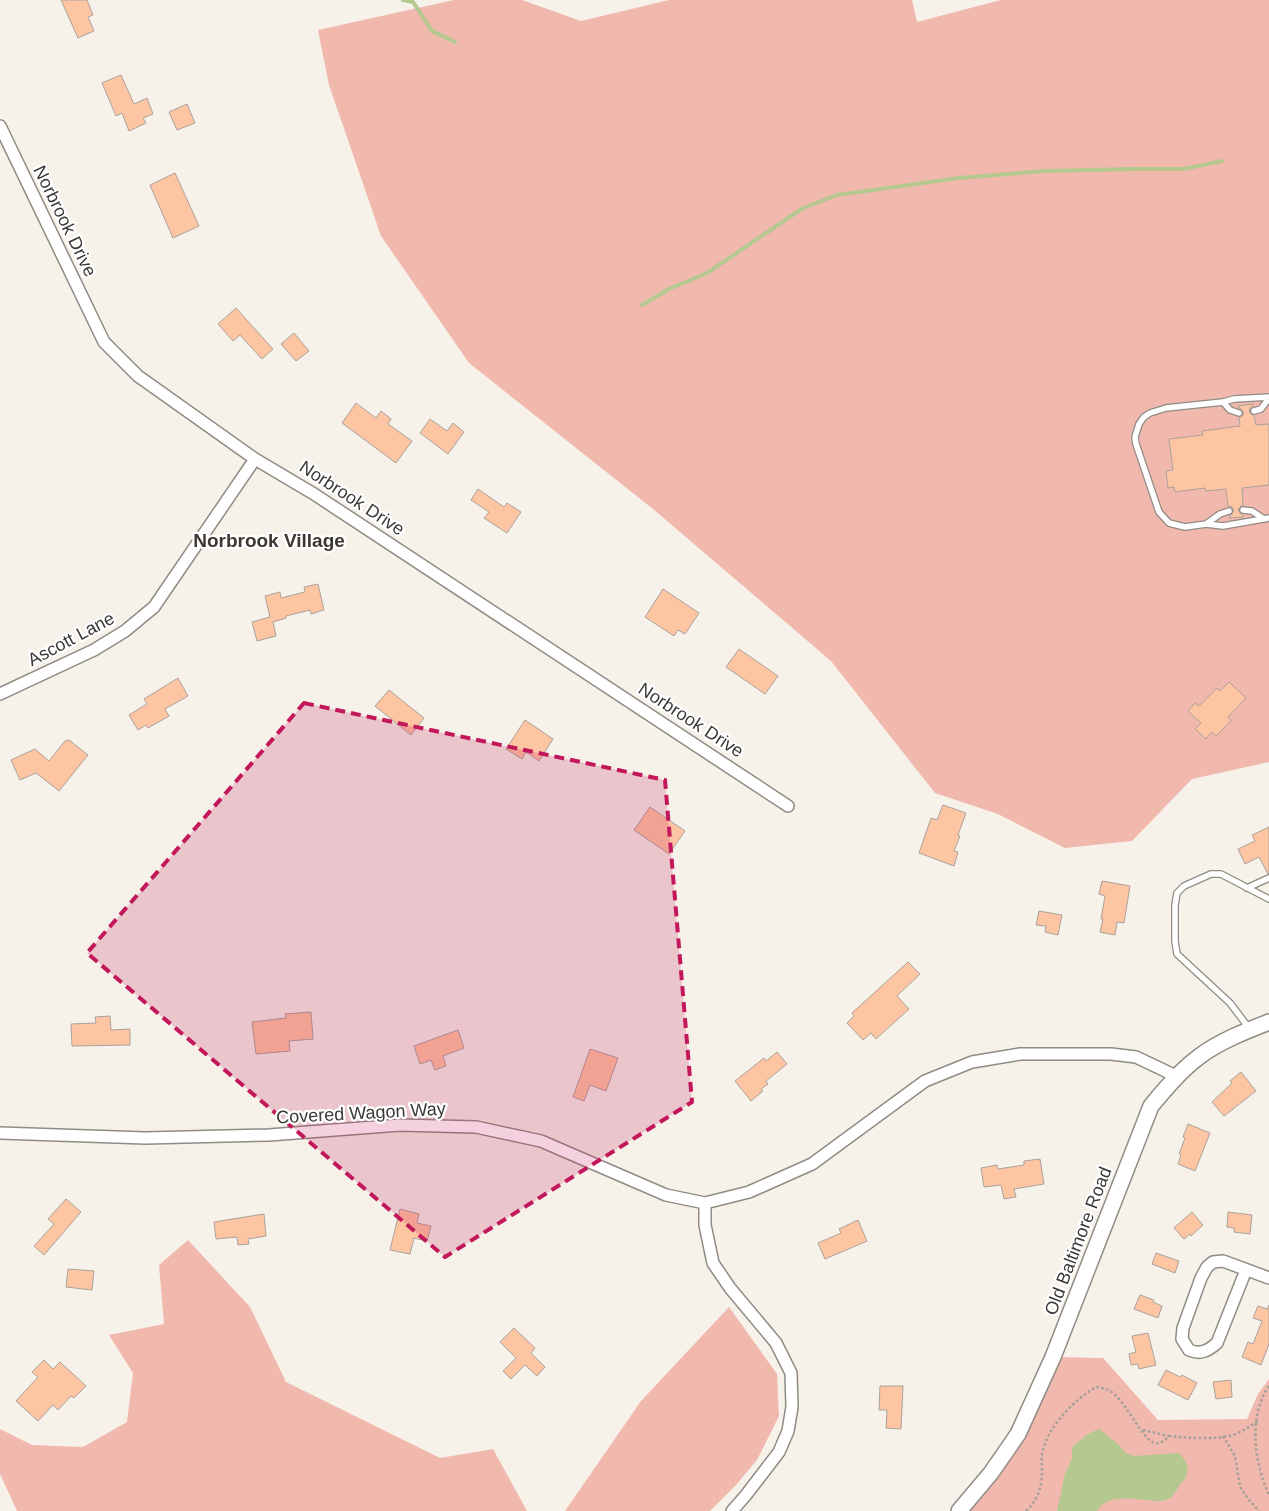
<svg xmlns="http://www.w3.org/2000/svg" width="1269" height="1511" font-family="Arial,sans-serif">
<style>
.green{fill:#f1b8ae}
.water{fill:#b4c88f}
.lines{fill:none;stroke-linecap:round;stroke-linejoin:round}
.stream{stroke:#b4c88f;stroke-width:4}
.building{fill:#fdc5a2;stroke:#aaa29d}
.service-casing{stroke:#908b84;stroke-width:8}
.minor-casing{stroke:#908b84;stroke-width:14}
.tertiary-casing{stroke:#908b84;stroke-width:18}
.path{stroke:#a4a09a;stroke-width:2.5;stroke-dasharray:2.5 2.5;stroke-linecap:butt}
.service{stroke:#fff;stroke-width:5.5}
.minor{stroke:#fff;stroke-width:11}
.tertiary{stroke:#fff;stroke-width:15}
.marked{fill:#c2185b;fill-opacity:0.2;stroke:#c2185b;stroke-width:4;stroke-dasharray:10 6;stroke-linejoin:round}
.labels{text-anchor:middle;stroke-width:4.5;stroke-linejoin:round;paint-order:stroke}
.street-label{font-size:18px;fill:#3b3936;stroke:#fff}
.neighbourhood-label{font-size:19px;font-weight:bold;fill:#3c3731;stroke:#fff}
</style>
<rect width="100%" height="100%" fill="#f6f1e9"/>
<path class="green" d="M 454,0 L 522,0 L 581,21 L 669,0 L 912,0 L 917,22 L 1001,0 L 1269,0 L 1269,762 L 1192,779 L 1132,841 L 1065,848 L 998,814 L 935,793 L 831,661 L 653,509 L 469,363 L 381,236 L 329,85 L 318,30 Z
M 188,1240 L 250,1307 L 286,1382 L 440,1458 L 493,1449 L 527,1511 L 17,1511 L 0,1474 L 0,1429 L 32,1445 L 83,1447 L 127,1422 L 133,1373 L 109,1335 L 164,1324 L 159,1265 Z
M 729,1307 L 777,1374 L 779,1416 L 757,1460 L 736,1485 L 710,1511 L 565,1511 L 641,1401 Z
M 1053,1357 L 1103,1358 L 1158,1420 L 1247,1419 L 1258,1394 L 1269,1379 L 1269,1511 L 959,1511 L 991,1473 Z"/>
<path class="water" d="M 1099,1429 L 1118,1444 L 1126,1453 L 1134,1456 L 1179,1453 C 1186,1460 1190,1467 1186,1477 C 1185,1480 1181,1482 1179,1486 C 1176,1491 1173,1498 1166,1500 C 1166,1501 1159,1501 1159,1501 C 1140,1501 1108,1491 1097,1511 L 1057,1511 L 1065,1474 L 1072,1458 L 1072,1447 L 1088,1434 Z"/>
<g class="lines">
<path class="stream" d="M 403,0 L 413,2 L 432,31 L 455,42
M 642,305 L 669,289 L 707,273 L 803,208 L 837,195 L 959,178 L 1045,171 L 1132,169 L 1184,169 L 1222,161"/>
</g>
<path class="building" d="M 61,0 L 87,0 L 93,15 L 88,17 L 94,31 L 78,38 Z
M 121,75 L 134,104 L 147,98 L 153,114 L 143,118 L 146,123 L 129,131 L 122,113 L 116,116 L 102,83 Z
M 187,104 L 195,123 L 177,130 L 169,112 Z
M 175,173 L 199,226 L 173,238 L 150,185 Z
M 236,308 L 273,349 L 262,359 L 240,335 L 233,341 L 218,324 Z
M 294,333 L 309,351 L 296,361 L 281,344 Z
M 356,403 L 376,418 L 381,411 L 391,419 L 388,424 L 412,441 L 396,463 L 342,423 Z
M 1253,404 L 1253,406 L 1250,408 L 1249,412 L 1254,416 L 1256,425 L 1269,424 L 1269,485 L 1242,488 L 1243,505 L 1240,507 L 1238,510 L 1244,517 L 1229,518 L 1234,510 L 1232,507 L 1228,506 L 1226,489 L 1206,491 L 1205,488 L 1175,492 L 1174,487 L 1168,488 L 1166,471 L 1173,470 L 1169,439 L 1203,435 L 1202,431 L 1240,426 L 1239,418 L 1242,416 L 1244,413 L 1238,406 Z
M 430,419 L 447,431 L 453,423 L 464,432 L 448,454 L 420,433 Z
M 478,489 L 504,507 L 507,503 L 521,512 L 507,533 L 484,518 L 489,512 L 471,500 Z
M 318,584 L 324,610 L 311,614 L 310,610 L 286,616 L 286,618 L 273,622 L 276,636 L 257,641 L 252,622 L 270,617 L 265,596 L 280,592 L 281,598 L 305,592 L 304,587 Z
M 663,589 L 699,613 L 685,634 L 678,630 L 674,636 L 645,617 Z
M 739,649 L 778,676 L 765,694 L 726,667 Z
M 178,678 L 188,696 L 165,709 L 169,716 L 148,728 L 146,725 L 138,730 L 129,715 L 147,704 L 144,699 Z
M 1229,682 L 1246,698 L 1228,717 L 1231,721 L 1216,736 L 1212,732 L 1206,739 L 1195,729 L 1201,723 L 1188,711 L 1195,703 L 1199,706 L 1217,688 L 1220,691 Z
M 389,690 L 424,718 L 411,735 L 375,706 Z
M 525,720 L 553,739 L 539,761 L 526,752 L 522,759 L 506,749 Z
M 69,740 L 88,755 L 59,791 L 36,773 L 20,780 L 11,760 L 35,749 L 49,761 L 65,741 Z
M 943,805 L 966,813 L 958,835 L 960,836 L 954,851 L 958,852 L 954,866 L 919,853 L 931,818 L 937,820 Z
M 650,807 L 685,831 L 669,854 L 634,830 Z
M 1269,827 L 1269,873 L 1268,874 L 1259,857 L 1245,864 L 1238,849 L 1255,841 L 1252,835 Z
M 1102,881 L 1130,886 L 1124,923 L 1117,922 L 1115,935 L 1100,932 L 1103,919 L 1101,919 L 1105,896 L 1099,894 Z
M 1039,911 L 1062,915 L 1058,935 L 1045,932 L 1046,926 L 1036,925 Z
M 908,962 L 920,974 L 897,996 L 909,1009 L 876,1039 L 871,1033 L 863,1040 L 847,1023 L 854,1016 L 852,1013 Z
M 311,1012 L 313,1039 L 289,1041 L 290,1051 L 256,1054 L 252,1022 L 286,1018 L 285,1014 Z
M 110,1016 L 111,1030 L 130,1029 L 130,1045 L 72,1046 L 71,1024 L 96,1023 L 95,1017 Z
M 458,1030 L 464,1048 L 443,1056 L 446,1066 L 435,1070 L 431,1060 L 420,1064 L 414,1046 Z
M 590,1049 L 618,1058 L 606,1091 L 590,1085 L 584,1101 L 573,1097 Z
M 777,1052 L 787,1064 L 766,1081 L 768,1084 L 761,1089 L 763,1091 L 751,1101 L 735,1081 L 764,1058 L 766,1061 Z
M 1241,1072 L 1256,1091 L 1224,1116 L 1212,1102 L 1232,1083 L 1230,1081 Z
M 1188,1124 L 1210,1133 L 1195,1171 L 1178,1164 L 1181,1155 L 1179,1154 L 1185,1138 L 1183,1137 Z
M 1040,1159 L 1044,1184 L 1014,1189 L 1016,1197 L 1004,1199 L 1001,1185 L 984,1187 L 981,1168 L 997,1165 L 998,1169 L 1024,1165 L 1024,1161 Z
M 66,1199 L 81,1212 L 44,1255 L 34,1246 L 54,1224 L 48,1219 Z
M 400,1209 L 419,1214 L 417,1223 L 431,1226 L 427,1241 L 414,1238 L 410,1254 L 390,1250 Z
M 1192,1212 L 1203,1225 L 1191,1236 L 1190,1234 L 1184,1239 L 1174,1228 Z
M 1228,1212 L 1252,1215 L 1250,1234 L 1234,1232 L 1234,1228 L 1227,1227 Z
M 264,1214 L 266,1236 L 248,1239 L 249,1244 L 238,1245 L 237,1237 L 216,1239 L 214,1222 Z
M 858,1220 L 867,1241 L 825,1259 L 818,1243 L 841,1233 L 839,1229 Z
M 1156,1253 L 1179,1261 L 1175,1273 L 1152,1264 Z
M 68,1269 L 94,1271 L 92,1290 L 66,1287 Z
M 1140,1295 L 1154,1300 L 1153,1302 L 1162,1306 L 1158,1318 L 1134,1309 Z
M 1269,1305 L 1269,1344 L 1261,1365 L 1242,1357 L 1248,1342 L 1253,1344 L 1262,1321 L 1253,1318 L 1258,1306 L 1267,1309 Z
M 514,1328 L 535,1348 L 531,1353 L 545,1367 L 537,1376 L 525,1365 L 511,1379 L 503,1371 L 516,1358 L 500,1342 Z
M 1148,1333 L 1156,1365 L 1139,1369 L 1138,1364 L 1131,1365 L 1129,1354 L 1136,1352 L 1132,1336 Z
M 44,1360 L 53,1369 L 60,1362 L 86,1386 L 74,1398 L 71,1396 L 58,1410 L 53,1405 L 38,1421 L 16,1401 L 38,1377 L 32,1372 Z
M 1166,1370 L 1180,1377 L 1182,1375 L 1197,1383 L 1188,1400 L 1158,1385 Z
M 1231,1380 L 1232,1397 L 1216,1399 L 1213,1382 Z
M 880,1386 L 903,1386 L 901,1429 L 886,1428 L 887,1410 L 879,1410 Z"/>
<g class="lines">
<defs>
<path id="service" d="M 1269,397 L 1234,399 L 1223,402 L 1166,408 L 1150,413 L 1144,417 L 1139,424 L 1135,437 L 1136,444 L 1159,512 L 1169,523 L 1185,527 L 1206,524 L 1223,526 L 1269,518
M 1223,402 L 1230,410 L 1239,413
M 1254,411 L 1261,409 L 1269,398
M 1243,510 L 1252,511 L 1264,519
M 1206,524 L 1220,514 L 1229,511
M 1247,888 L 1269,878
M 1249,1028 L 1230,1003 L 1177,954 L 1175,941 L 1175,905 L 1177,893 L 1184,886 L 1211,874 L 1221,874 L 1269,899"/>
<path id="minor" d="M 0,126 L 104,342 L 138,376 L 255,459 L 314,494 L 788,806
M 0,694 L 94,650 L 125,631 L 154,607 L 255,459
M 0,1133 L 145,1138 L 269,1135 L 400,1125 L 476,1127 L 541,1141 L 666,1195 L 705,1203 L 749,1192 L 812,1164 L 925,1081 L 972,1062 L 1020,1054 L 1111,1054 L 1136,1057 L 1176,1076
M 705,1203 L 705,1225 L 713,1263 L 730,1288 L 776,1343 L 791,1373 L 792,1407 L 788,1431 L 779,1452 L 746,1495 L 732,1511
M 1246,1270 L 1217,1343 C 1208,1351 1200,1355 1189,1350 L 1182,1339 L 1183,1328 L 1201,1278 L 1207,1267 L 1213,1262 L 1223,1261 L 1269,1278"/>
<path id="tertiary" d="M 959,1511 L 991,1473 L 1018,1434 L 1053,1357 L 1151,1106 C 1166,1088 1181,1070 1200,1056 C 1220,1041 1246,1031 1269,1022"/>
</defs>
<use href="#service" class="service-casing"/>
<use href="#minor" class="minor-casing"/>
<use href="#tertiary" class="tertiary-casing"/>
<path class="path" d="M 1269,1386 C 1248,1416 1254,1463 1269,1495
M 1143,1430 L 1169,1436
M 1223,1436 L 1235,1456 L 1240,1487 L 1248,1499 L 1259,1511
M 1026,1511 C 1038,1500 1042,1487 1042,1470 C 1042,1465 1041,1459 1042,1454 C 1047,1427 1073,1401 1096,1387 C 1100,1388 1105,1388 1108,1390 C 1126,1398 1141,1440 1155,1443 C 1161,1444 1165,1440 1169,1436 C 1187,1438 1216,1440 1233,1435 C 1242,1432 1250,1426 1258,1421"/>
<use href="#service" class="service"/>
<use href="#minor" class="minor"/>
<use href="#tertiary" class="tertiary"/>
</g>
<path class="marked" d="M 304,703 L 665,780 L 692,1102 L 445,1257 L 87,953 Z"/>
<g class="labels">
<g class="street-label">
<text transform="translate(65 221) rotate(64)" y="6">Norbrook Drive</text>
<text transform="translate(352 498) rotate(33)" y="6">Norbrook Drive</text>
<text transform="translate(71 639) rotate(-28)" y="6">Ascott Lane</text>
<text transform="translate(691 720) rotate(33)" y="6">Norbrook Drive</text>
<text transform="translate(361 1113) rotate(-3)" y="6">Covered Wagon Way</text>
<text transform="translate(1078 1241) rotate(-69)" y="6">Old Baltimore Road</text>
</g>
<g class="neighbourhood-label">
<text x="269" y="547">Norbrook Village</text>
</g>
</g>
</svg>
